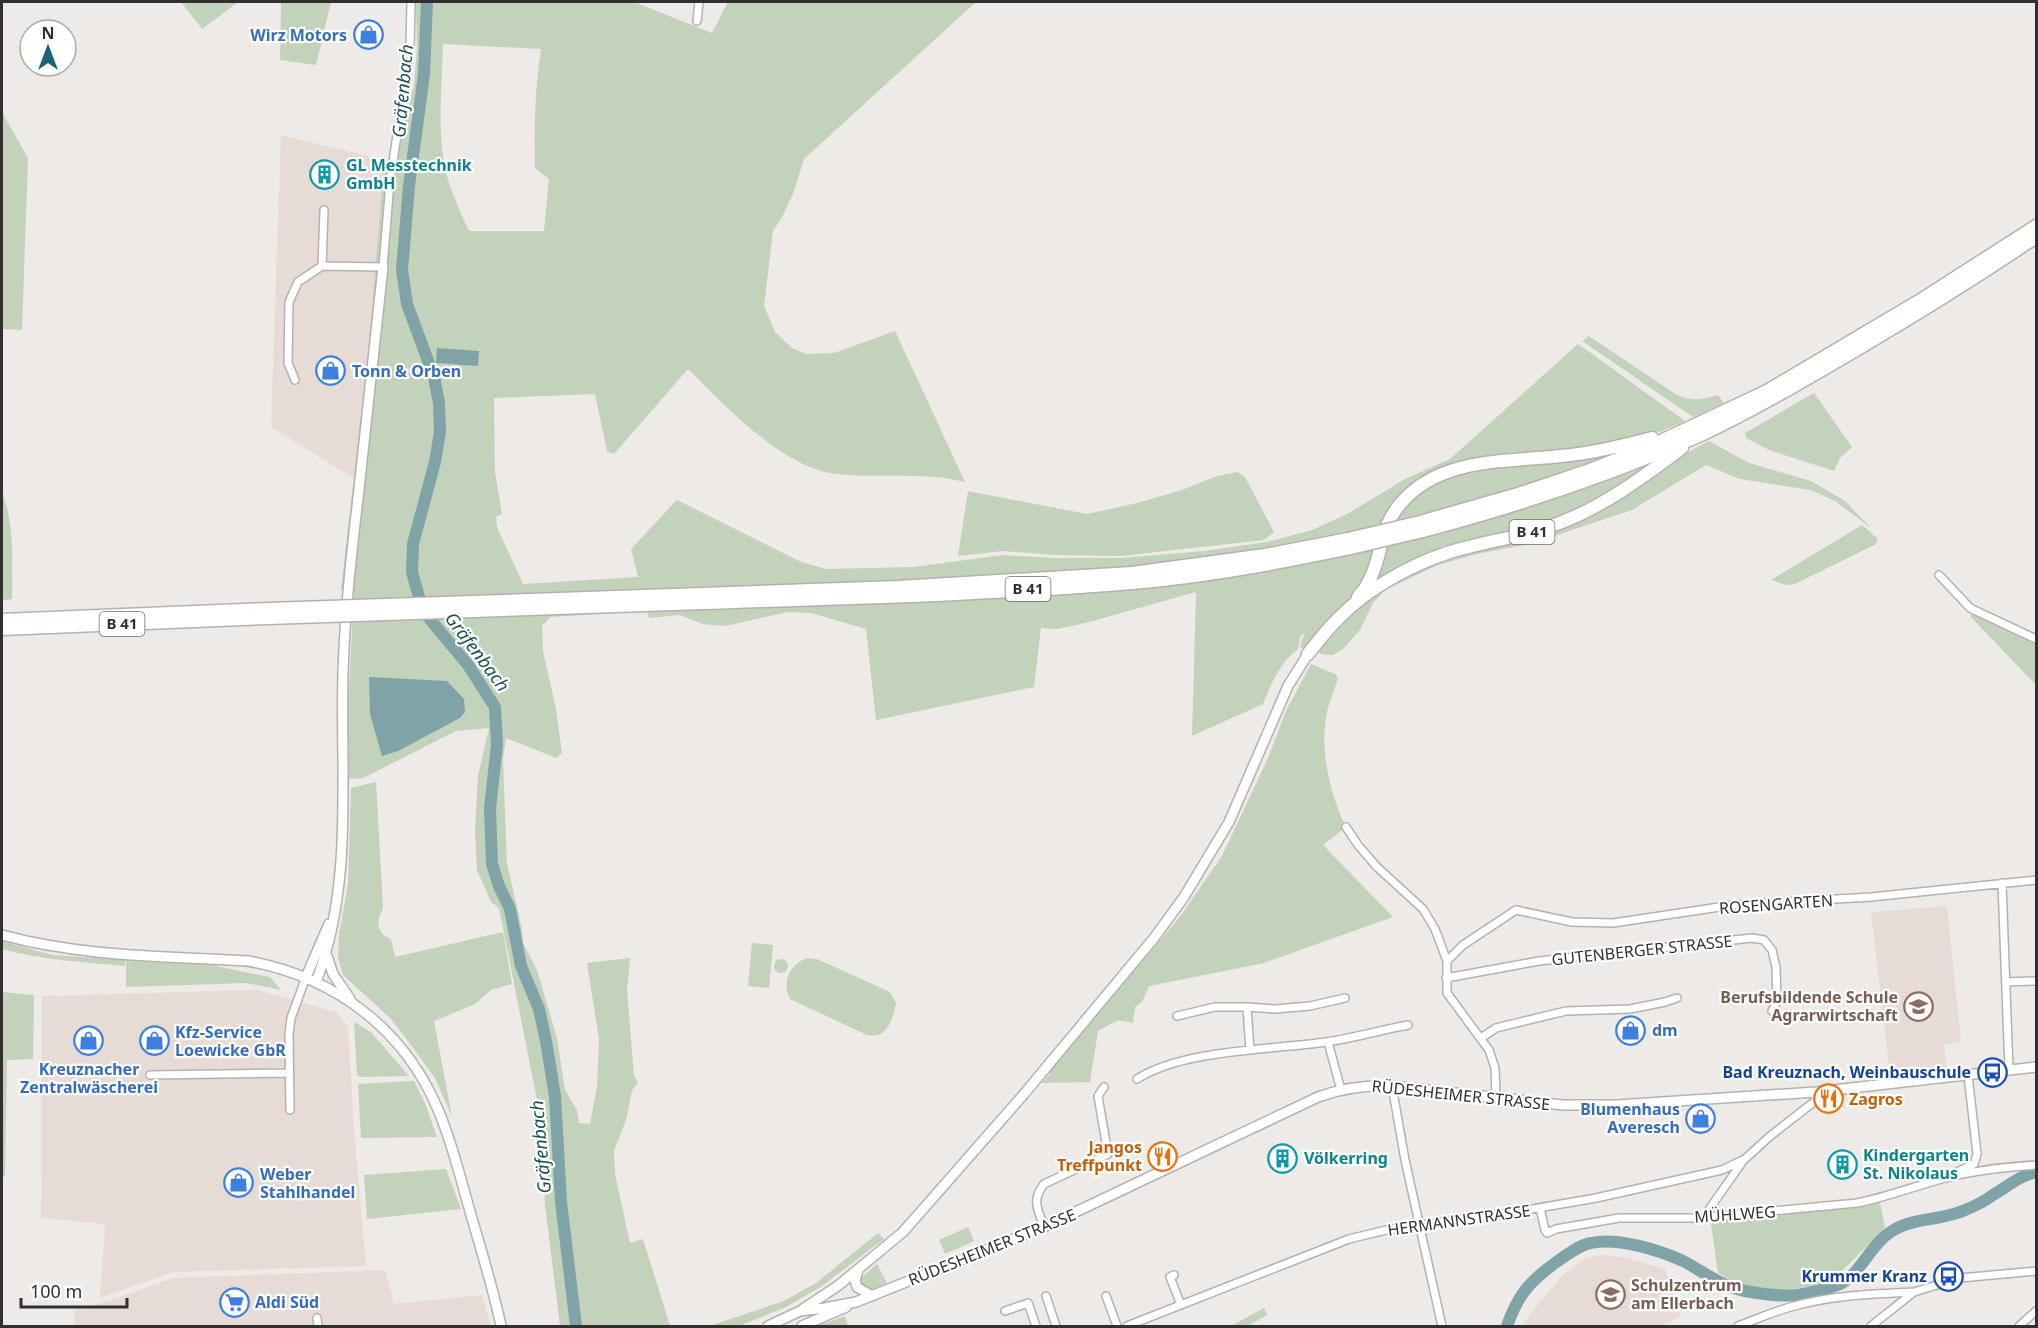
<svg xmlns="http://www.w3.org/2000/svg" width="2038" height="1328" font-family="'Noto Sans',sans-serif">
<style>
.built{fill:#e7dbd6}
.green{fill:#c2d2bb;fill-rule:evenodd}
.water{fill:#7fa3a6}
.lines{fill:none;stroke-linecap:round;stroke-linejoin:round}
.river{stroke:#7fa3a6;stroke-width:12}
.street-casing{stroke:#b5b1af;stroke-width:10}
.secondary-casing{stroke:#b5b1af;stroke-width:12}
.highway-casing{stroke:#b5b1af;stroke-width:15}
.street{stroke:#fff;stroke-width:7}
.secondary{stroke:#fff;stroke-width:9}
.highway{stroke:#fff;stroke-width:12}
.highway-bridge-casing{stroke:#b5b1af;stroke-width:15;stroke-linecap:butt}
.highway-bridge{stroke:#fff;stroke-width:12}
.labels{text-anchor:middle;stroke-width:4.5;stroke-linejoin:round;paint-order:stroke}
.shield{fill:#fff;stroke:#6f6d6d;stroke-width:1.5}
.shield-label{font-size:15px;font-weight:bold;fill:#312f2f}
.shop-label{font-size:16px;font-weight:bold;fill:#366cbe;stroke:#fff;text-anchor:start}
.culture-label{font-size:16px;font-weight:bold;fill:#0d838f;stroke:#fff;text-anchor:start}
.street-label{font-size:16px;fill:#312f2f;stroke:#fff}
.education-label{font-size:16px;font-weight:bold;fill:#785e54;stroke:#fff;text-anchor:end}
.transit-label{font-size:16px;font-weight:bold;fill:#164399;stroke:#fff;text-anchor:end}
.food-label{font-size:16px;font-weight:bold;fill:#c56008;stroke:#fff;text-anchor:start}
.water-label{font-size:18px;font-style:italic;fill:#194f54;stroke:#fff}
</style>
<rect width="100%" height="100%" fill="#eeeae8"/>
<path class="built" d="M 281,135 L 384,160 L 369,345 L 355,479 L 271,427 Z
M 1947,906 L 1961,1041 L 1944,1045 L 1947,1070 L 1890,1075 L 1871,912 Z
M 257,990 L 336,1012 L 348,1027 L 354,1128 L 366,1266 L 173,1272 L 100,1298 L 105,1224 L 41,1218 L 42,996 Z
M 1601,1255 L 1623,1257 L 1665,1269 L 1681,1317 L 1667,1323 L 1668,1326 L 1522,1326 L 1531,1313 L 1563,1275 L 1584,1259 Z
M 385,1270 L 394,1304 L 482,1295 L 491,1326 L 74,1326 L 75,1309 L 89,1307 L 129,1294 L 173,1278 Z"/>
<path class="green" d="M 181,2 L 238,2 L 202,29 Z
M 281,2 L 331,2 L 316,65 L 280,60 Z
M 416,2 L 634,2 L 712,33 L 728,2 L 976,2 L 804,159 L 793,194 L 781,219 L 773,231 L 764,306 L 775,332 L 792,348 L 806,354 L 834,353 L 895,331 L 965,482 C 921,471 880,479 837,474 C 784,469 724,405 688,369 L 614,454 L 607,451 L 595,394 L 494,398 L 495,472 L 502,514 L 496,517 L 497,527 L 523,584 L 638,577 L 631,549 L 677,500 L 801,562 L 826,569 L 914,567 L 1002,555 L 1054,558 L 1122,558 L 1204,551 L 1267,542 L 1312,530 L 1347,514 L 1405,479 L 1450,459 L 1578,344 L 1685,421 L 1662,431 L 1597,448 L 1494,459 L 1404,495 L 1362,589 L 1306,649 L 1301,648 L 1300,645 L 1305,633 L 1300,637 L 1298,649 C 1280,662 1271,684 1263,704 L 1192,736 L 1196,592 L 1089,622 L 1058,629 L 1041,628 L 1034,687 L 876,720 L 866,629 L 811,613 L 788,612 L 725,626 L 703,624 L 680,615 L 649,618 L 647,611 L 550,617 L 542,626 L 543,651 L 556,709 L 562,753 L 556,758 L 506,738 L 503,759 L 507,864 L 522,929 L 523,943 L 537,970 L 557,1038 L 565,1090 L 577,1110 L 579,1123 L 590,1124 L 597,1087 L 599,1039 L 587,963 L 630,958 L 627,990 L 634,1076 L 638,1082 L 632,1091 L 626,1120 L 614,1151 L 615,1174 L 630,1243 L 643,1239 L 670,1326 L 560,1326 L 545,1205 L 542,1125 L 499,908 L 491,902 L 477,870 L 475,830 L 478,776 L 489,728 L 456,731 L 363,778 L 348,779 L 348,703 L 354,595 L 341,590 L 369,345 L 384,160 L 398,161 L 406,113 L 414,85 L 417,50 ZM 443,44 L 541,49 C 535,89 534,128 535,168 L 549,179 L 544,231 L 469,231 C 458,207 446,182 443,156 C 438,120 442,81 443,44 ZM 447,681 L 460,718 L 435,730 Z
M 2,112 L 28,158 L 22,330 L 2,329 Z
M 1589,336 L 1677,395 C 1692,401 1702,400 1718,395 L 1724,403 L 1693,417 L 1582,341 Z
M 1814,393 L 1852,447 L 1840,458 L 1834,471 L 1769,450 L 1746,438 L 1745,433 Z
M 1709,441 L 1749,463 L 1811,481 L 1845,501 L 1871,528 L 1835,501 L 1811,490 L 1740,479 L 1706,465 L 1632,510 L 1530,544 L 1481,553 L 1438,565 L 1385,590 L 1373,603 L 1360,630 L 1342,650 L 1332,655 L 1320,654 L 1319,651 L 1348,618 L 1387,586 L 1434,564 L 1525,539 Z
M 1626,450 C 1548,477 1471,504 1391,521 L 1410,496 L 1448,473 Z
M 1661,459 L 1625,483 L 1564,518 L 1452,548 L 1375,586 L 1375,573 L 1381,545 Z
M 1238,472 L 1245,477 L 1274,532 L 1264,540 L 1121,556 L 1055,555 L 1003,551 L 958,556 L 968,491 L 1087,514 L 1137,503 L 1182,490 L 1217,476 Z
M 2,492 C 15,525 12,563 12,599 L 3,600 L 2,605 Z
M 1862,525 L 1878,539 L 1876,544 L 1795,584 L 1786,585 L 1771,580 Z
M 1972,614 L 2036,642 L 2036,685 L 1970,616 Z
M 1311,664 L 1335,674 L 1338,678 C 1334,692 1328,704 1326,718 C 1320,753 1331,797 1346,827 L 1323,845 L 1393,917 L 1264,963 L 1149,986 L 1142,1002 L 1135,1007 L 1133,1023 L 1118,1020 L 1098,1031 L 1090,1082 L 1041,1083 L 1050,1074 L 1048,1072 L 1179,918 L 1222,856 L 1268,758 L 1286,711 Z
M 376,782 L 383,909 C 377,919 377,924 382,934 L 391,939 L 395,957 L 503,932 L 512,984 L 491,990 L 475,1004 L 434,1021 L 452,1117 L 435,1078 L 405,1037 L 390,1018 L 343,975 L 338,957 L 339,935 L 348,884 L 351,788 Z
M 2,941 L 53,955 L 125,960 L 125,966 C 83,962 42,960 2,949 Z
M 752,943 L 773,945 L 769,988 L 748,986 Z
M 808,958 L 817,959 L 890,992 L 896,1003 C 893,1019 887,1040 867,1035 L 790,999 C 781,982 790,963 808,958 Z
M774 966a7 7 0 1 1 14 0a7 7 0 1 1-14 0Z
M 126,961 L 211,965 L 270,977 L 281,990 L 246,983 L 126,987 Z
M 2,992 L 34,995 L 33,1059 L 7,1060 L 5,1176 L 2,1177 Z
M 354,1022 L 371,1032 L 409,1076 L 361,1077 L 357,1075 Z
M 414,1081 L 425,1103 L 437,1137 L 361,1138 L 358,1084 Z
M 446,1169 L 461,1209 L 367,1219 L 364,1175 Z
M 1880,1202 L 1885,1228 L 1833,1280 L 1812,1286 L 1782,1291 L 1758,1288 L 1736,1284 L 1718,1273 L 1711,1224 L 1716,1218 L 1850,1207 Z
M 968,1227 L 974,1241 L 945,1254 L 939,1240 Z
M 878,1233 L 884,1239 L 822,1286 L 786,1307 L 739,1326 L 709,1326 L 784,1301 L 816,1283 Z
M 877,1264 L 887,1283 L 872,1289 L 862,1287 L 860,1283 L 861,1278 Z
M 1264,1308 L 1267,1315 L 1248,1326 L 1231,1326 Z
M 845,1316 L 848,1326 L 817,1326 Z"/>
<path class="water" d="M 437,348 L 479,351 L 478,366 L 436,363 Z
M 369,677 L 447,681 L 464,699 L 465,712 L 460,718 L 398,751 L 382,756 L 370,714 Z"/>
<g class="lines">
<path class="river" d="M 427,2 L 424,74 L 409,186 L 402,270 L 407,304 L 434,377 L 439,403 L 440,432 L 435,462 L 413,544 L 412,572 L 423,611 L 468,665 L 495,707 L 497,744 L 490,809 L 492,864 L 499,886 L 510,909 L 521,966 L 539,1009 L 546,1041 L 555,1096 L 561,1202 L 576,1326
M 1507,1326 C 1518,1295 1529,1282 1555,1263 C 1565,1256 1579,1245 1591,1243 C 1617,1237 1659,1250 1683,1261 C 1699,1269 1714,1281 1731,1287 C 1747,1293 1781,1297 1798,1295 C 1808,1293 1833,1288 1842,1283 C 1862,1271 1871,1244 1892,1231 C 1914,1217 1941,1221 1965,1210 C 1975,1206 1985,1201 1993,1195 C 2008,1186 2019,1176 2036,1172"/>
<defs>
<path id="street" d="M 697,21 L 699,2
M 322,266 L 324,210
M 295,380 L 288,363 L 289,302 L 298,282 L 322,266 L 383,267 L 390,182 L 410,48 L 411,2
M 1939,575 L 1970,608 L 2036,639
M 1346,827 L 1358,845 L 1377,867 L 1423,909 L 1435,929 L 1447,961 L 1447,993 L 1489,1050 L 1495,1068 L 1496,1098
M 2002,883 L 2009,1070
M 1447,961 L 1463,945 L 1516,910 L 1572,922 L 1613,923 L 1733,905 L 1871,897 L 2036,880
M 1446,978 L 1539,961 L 1752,938 L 1764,940 L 1772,950 L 1776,967 L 1777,1001 L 1772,1011
M 2006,982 L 2036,981
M 1247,1007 L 1250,1050
M 1177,1016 L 1215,1007 L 1247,1007 L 1275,1009 L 1310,1006 L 1345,998
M 1481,1038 L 1496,1028 L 1566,1011 L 1630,1009 L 1665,1002 L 1677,998
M 1328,1042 L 1341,1090
M 150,1075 L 289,1073
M 1137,1079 C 1184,1049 1272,1050 1326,1042 C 1354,1038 1381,1030 1408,1025
M 1392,1086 L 1405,1160 L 1442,1326
M 290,1110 L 289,1034 L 291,1018 L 306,977
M 1955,1173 L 1974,1164 L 1977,1154 L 1968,1075
M 1540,1208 L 1545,1230 L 1547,1233 L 1556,1229 L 1619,1218 L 1698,1218 L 1857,1203 C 1887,1197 1915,1186 1945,1178 C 1975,1170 2006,1167 2036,1165
M 1707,1217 L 1710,1208 L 1743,1161
M 1044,1227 C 1038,1209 1031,1201 1044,1184 L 1108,1154 L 1098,1096 L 1104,1087
M 1174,1275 L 1170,1277 L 1181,1305
M 1046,1296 L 1056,1326
M 1106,1296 L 1117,1326
M 1005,1311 L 1028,1303 L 1036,1326
M 317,1318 L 318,1326
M 1127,1326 L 1349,1239 L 1386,1230 L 1515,1212 L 1596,1198 L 1722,1170 L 1745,1159 L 1769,1137 L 1815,1101 L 1816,1092
M 1738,1326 C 1757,1319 1775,1311 1794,1306 C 1833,1295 1874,1294 1914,1292
M 1871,1326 L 1914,1292 L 1960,1278 L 2036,1271
M 2019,1326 L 2036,1311"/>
<path id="secondary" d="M 2,935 C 83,957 164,956 248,961 C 335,977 405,1029 439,1112 C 452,1143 460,1176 469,1208 C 480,1247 493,1287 501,1326
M 327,956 L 333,974 L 350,999
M 306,977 L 329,924
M 316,982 C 354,884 340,774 343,671 C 345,610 352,549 359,489 C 367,415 375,341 383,267
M 858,1271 L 855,1280 L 857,1287 L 872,1296
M 800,1311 L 825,1308 L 856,1302 L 1044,1227 L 1318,1097 C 1343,1088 1366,1085 1392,1086 L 1563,1105 L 1617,1105 L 1816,1092 L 2036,1067
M 768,1326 L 800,1311 L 839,1285 L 903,1232 L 1024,1094 L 1154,938 L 1184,897 L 1229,822 L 1288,686 L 1308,654
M 802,1326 L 846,1307"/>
<path id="highway" d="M 1420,522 L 1518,494 L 1587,471 L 1646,448 L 1767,391 L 1919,301 L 2036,226
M 1423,531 C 1518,506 1611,475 1701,435 C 1754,410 1805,380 1856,350 C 1917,314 1977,277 2036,237
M 702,594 L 899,587 L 1132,573 L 1265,555 L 1348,539
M 1358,597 C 1361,593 1366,588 1368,583 C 1384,555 1377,531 1401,503 C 1440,457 1507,462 1562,456 C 1593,453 1622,446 1652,438
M 702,603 C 845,598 989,595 1132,583 C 1206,577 1279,563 1351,548
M 2,620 L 243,610
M 2,629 L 243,619
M 1308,654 C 1318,641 1329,627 1341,616 C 1367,589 1411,565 1447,553 C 1485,541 1525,537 1562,522 C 1606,505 1644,476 1682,448"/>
</defs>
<use href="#street" class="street-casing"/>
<use href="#secondary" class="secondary-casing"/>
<use href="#highway" class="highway-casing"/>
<use href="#street" class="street"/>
<use href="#secondary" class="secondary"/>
<use href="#highway" class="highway"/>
<defs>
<path id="highway-bridge" d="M 1348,539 L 1420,522
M 1351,548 L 1423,531
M 243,610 L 702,594
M 243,619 L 702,603"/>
</defs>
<use href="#highway-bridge" class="highway-bridge-casing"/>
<use href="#highway-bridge" class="highway-bridge"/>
</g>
<defs>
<symbol id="shop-ring" viewBox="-11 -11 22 22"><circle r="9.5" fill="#fff" stroke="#3f7fe0" stroke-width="1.5"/><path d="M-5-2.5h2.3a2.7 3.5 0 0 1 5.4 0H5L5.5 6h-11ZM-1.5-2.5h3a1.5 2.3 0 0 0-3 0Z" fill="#3f7fe0"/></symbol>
<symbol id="building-ring" viewBox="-11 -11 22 22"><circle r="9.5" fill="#fff" stroke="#0f9aa8" stroke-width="1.5"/><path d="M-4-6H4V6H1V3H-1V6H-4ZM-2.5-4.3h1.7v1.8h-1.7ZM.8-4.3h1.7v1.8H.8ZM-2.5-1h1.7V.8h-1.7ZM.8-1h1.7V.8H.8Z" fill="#0f9aa8"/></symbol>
<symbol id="school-ring" viewBox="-11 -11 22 22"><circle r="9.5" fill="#fff" stroke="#8d6e63" stroke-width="1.5"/><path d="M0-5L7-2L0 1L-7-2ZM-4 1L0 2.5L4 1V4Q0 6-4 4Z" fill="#8d6e63"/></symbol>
<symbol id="bus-ring" viewBox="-11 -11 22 22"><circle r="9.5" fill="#fff" stroke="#1a4fb4" stroke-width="1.5"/><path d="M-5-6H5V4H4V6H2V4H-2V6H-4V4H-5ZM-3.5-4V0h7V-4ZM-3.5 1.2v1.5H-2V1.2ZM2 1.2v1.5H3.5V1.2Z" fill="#1a4fb4"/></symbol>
<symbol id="restaurant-ring" viewBox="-11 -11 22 22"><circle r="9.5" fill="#fff" stroke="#e8710a" stroke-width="1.5"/><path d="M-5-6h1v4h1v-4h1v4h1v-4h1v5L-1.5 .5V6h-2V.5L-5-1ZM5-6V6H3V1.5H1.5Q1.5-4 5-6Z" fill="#e8710a"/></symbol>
<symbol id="supermarket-ring" viewBox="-11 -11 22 22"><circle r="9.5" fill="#fff" stroke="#3f7fe0" stroke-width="1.5"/><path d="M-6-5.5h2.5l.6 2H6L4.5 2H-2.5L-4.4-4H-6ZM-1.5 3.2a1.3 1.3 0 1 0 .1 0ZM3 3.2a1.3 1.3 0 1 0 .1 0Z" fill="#3f7fe0"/></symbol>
</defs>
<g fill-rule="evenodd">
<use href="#shop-ring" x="352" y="18" width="33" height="33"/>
<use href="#building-ring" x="308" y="158" width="33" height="33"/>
<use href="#shop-ring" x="314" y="354" width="33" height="33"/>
<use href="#school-ring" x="1902" y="990" width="33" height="33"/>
<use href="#shop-ring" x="1614" y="1014" width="33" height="33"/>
<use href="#shop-ring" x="72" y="1024" width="33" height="33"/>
<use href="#shop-ring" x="138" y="1024" width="33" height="33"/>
<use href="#bus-ring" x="1976" y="1056" width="33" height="33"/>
<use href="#restaurant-ring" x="1812" y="1082" width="33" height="33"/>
<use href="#shop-ring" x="1684" y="1102" width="33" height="33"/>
<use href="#restaurant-ring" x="1146" y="1140" width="33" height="33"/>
<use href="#building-ring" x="1266" y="1142" width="33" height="33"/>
<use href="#building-ring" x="1826" y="1148" width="33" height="33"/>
<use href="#shop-ring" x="222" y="1166" width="33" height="33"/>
<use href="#bus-ring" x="1932" y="1260" width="33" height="33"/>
<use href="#school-ring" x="1594" y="1278" width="33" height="33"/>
<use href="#supermarket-ring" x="218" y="1286" width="33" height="33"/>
</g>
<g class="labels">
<g class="shield">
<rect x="1509.5" y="520" width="45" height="24" rx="4.5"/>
<rect x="1005.5" y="577" width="45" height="24" rx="4.5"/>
<rect x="99.5" y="612" width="45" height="24" rx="4.5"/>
</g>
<g class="shield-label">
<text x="1532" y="537">B 41</text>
<text x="1028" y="594">B 41</text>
<text x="122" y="629">B 41</text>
</g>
<g class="shop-label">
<text x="347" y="41" text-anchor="end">Wirz Motors</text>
<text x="352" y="377">Tonn &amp; Orben</text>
<text x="1652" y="1036">dm</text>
<text x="175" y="1038">Kfz-Service<tspan x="175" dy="18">Loewicke GbR</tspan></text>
<text x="89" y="1075" text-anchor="middle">Kreuznacher<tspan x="89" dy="18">Zentralwäscherei</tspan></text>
<text x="1680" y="1115" text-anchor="end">Blumenhaus<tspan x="1680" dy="18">Averesch</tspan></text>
<text x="260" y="1180">Weber<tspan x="260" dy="18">Stahlhandel</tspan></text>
<text x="255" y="1308">Aldi Süd</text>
</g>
<g class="culture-label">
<text x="346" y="171">GL Messtechnik<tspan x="346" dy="18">GmbH</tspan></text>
<text x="1863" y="1161">Kindergarten<tspan x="1863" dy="18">St. Nikolaus</tspan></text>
<text x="1304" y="1164">Völkerring</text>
</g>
<g class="street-label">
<text transform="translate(1776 904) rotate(-4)" y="6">ROSENGARTEN</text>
<text transform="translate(1642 950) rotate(-6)" y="6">GUTENBERGER STRASSE</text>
<text transform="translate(1461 1095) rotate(6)" y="6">RÜDESHEIMER STRASSE</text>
<text transform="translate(1735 1214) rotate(-4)" y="6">MÜHLWEG</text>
<text transform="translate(1459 1220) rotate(-8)" y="6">HERMANNSTRASSE</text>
<text transform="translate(992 1247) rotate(-22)" y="6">RÜDESHEIMER STRASSE</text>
</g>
<g class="education-label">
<text x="1898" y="1003">Berufsbildende Schule<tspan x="1898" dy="18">Agrarwirtschaft</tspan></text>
<text x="1631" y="1291" text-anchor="start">Schulzentrum<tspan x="1631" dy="18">am Ellerbach</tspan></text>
</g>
<g class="transit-label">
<text x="1971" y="1078">Bad Kreuznach, Weinbauschule</text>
<text x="1927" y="1282">Krummer Kranz</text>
</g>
<g class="food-label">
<text x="1849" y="1105">Zagros</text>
<text x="1142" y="1153" text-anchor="end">Jangos<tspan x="1142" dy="18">Treffpunkt</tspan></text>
</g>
<g class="water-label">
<text transform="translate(403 91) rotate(-85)" y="6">Gräfenbach</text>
<text transform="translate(477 652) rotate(53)" y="6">Gräfenbach</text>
<text transform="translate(541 1147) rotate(-95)" y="6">Gräfenbach</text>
</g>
</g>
<rect width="2038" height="1328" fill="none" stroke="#312f2f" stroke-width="6"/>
<g transform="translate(48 48)"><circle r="28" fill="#ffffff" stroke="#adacac" stroke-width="1.5"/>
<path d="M0-4.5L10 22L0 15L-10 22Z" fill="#1b6372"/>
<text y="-9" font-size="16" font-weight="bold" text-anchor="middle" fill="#312f2f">N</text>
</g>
<path d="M21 1298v9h106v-9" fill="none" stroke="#312f2f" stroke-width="3"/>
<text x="30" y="1298" font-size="18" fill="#312f2f" stroke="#ffffff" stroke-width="4.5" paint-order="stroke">100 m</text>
</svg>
